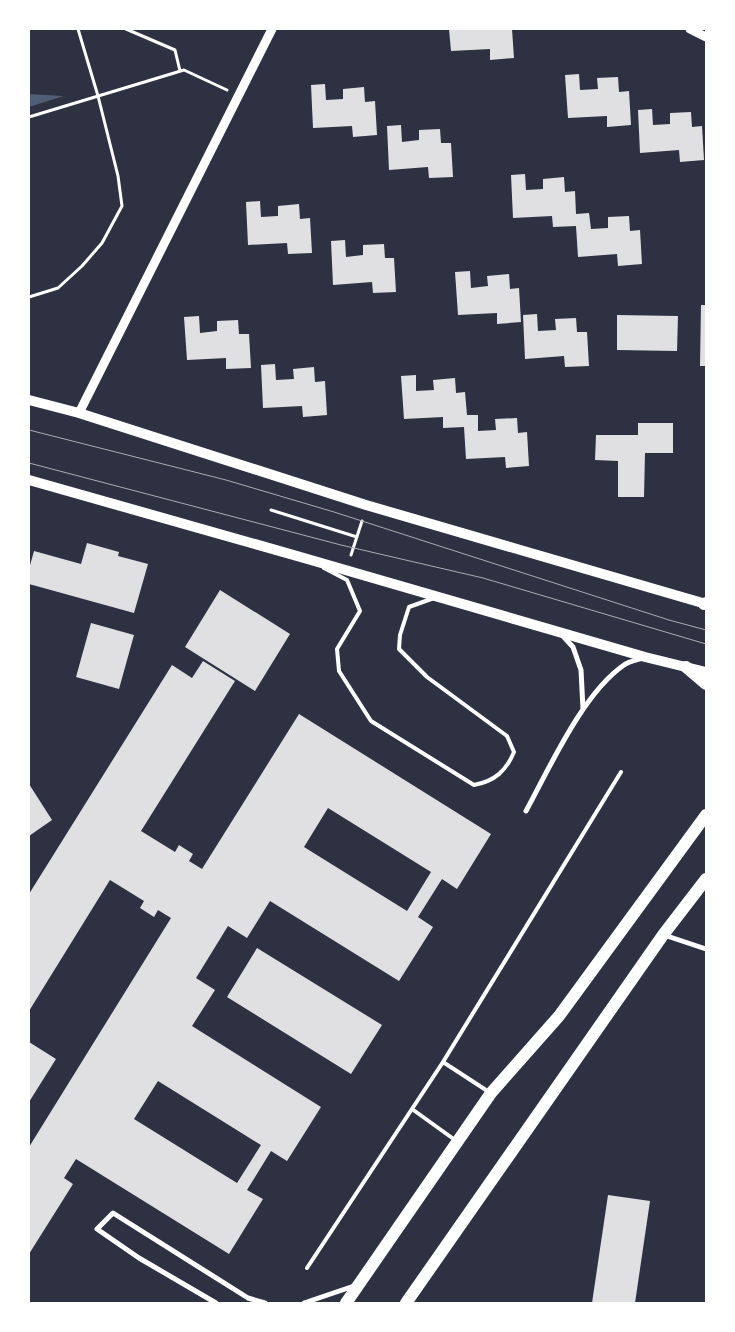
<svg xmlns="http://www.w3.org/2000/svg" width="735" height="1332" font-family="'Titillium Web',sans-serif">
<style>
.water{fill:#4f5d75}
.building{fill:#e0e0e3;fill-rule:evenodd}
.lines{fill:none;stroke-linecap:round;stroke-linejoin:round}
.path{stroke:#fff;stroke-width:3}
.service{stroke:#fff;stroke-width:4}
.minor{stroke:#fff;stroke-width:5}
.tertiary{stroke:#fff;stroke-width:9}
.secondary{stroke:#fff;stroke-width:10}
.primary{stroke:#fff;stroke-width:12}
.tram{stroke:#abadb3;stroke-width:1}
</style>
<rect width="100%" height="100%" fill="#2d3142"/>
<path class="water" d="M 29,94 L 64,96 L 29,107 Z"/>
<path class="building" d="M 449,29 L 512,29 L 514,58 L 490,60 L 490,49 L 451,51 Z
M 579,74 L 580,90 L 598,89 L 597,78 L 618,77 L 619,92 L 629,91 L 631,125 L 607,127 L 607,116 L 568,118 L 565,75 Z
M 325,84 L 326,100 L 343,99 L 343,89 L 364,87 L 365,102 L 375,101 L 377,135 L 353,137 L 352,126 L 313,128 L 311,85 Z
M 652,109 L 653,125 L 670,124 L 670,113 L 691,112 L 692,127 L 702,126 L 704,160 L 680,162 L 679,150 L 640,153 L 638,110 Z
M 401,125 L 402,142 L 419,140 L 419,130 L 440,129 L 441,143 L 451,143 L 453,177 L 429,178 L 428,167 L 389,170 L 387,126 Z
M 525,174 L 526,190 L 543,189 L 543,179 L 564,177 L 565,192 L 575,191 L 576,214 L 589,213 L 591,229 L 608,228 L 608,217 L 629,216 L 630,231 L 640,230 L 642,264 L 618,266 L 617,254 L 578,257 L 576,226 L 553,227 L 552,216 L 513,218 L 511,175 Z
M 260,201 L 261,217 L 278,216 L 278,206 L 299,204 L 300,219 L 310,218 L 312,253 L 288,254 L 287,243 L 248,245 L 246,202 Z
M 345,240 L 346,257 L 363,255 L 363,245 L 384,244 L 385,258 L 394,258 L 396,292 L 373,293 L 372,282 L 333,285 L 331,241 Z
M 470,271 L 471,288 L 488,286 L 487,276 L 509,274 L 510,289 L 519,288 L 521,322 L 497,324 L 497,313 L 458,315 L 455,272 Z
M 701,305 L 706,305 L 706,366 L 700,366 Z
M 537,314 L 538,331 L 556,330 L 555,319 L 576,318 L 577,332 L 587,332 L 589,366 L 565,367 L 564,356 L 525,359 L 523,315 Z
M 617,315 L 678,316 L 677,351 L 617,350 Z
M 199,316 L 200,333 L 217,331 L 217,321 L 238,320 L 239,334 L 249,334 L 251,368 L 226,369 L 226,358 L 187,360 L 184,317 Z
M 275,364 L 276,380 L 294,379 L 293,369 L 314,367 L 315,382 L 325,381 L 327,415 L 303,417 L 302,406 L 263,408 L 261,365 Z
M 416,375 L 416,391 L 434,390 L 433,380 L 455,378 L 456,393 L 465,392 L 467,415 L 478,415 L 478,431 L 496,430 L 495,419 L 517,418 L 518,433 L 527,432 L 529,466 L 506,468 L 505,457 L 466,459 L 464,427 L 443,428 L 443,417 L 404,419 L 401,376 Z
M 638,423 L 673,423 L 673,453 L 645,453 L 644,497 L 618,497 L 618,461 L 595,460 L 596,435 L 638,435 Z
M 87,543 L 119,552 L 118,556 L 148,564 L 134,613 L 29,584 L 29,569 L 34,551 L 81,564 Z
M 220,590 L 290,634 L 255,691 L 185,647 Z
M 91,623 L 134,635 L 119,689 L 76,677 Z
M 203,661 L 235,681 L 141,831 L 175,852 L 179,845 L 193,854 L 189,861 L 202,869 L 299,714 L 491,834 L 457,889 L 442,879 L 418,917 L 433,927 L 399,981 L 270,901 L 247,938 L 228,926 L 196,978 L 215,990 L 192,1026 L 321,1107 L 287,1161 L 271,1151 L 247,1190 L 263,1199 L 229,1254 L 76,1159 L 64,1178 L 73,1184 L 29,1254 L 29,1147 L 171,918 L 158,910 L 154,917 L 140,908 L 144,901 L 110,880 L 29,1011 L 29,894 L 172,665 L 192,678 ZM 328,808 L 431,872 L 407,911 L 304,847 ZM 158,1081 L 261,1145 L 237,1183 L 134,1119 Z
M 29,784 L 52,820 L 29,836 Z
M 257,948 L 382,1025 L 351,1074 L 227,997 Z
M 29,1042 L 56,1059 L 29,1102 Z
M 608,1195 L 650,1201 L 635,1303 L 592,1303 Z"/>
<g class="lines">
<path class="path" d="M 126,29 L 175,50 L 180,71
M 29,117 L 184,70 L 227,90
M 29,297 L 58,288 L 82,266 L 102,243 L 122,206 L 118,176 L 98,96 L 78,29
M 271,510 L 357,537
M 351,555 L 362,521"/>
<path class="service" d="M 324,568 L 347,580 L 360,611 L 337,649 L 339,671 L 371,721 L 474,785 C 495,781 506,771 514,752 L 507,736 L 427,677 L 399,649 L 400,635 L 409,607 L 434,598
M 489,1092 L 443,1062 L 621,772
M 412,1109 L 455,1140
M 307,1268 L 443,1062"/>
<path class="minor" d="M 562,635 L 573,647 L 581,670 L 583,709
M 526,811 C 550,767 583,693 624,665 C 629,661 637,660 643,658
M 664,935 L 706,949
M 216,1303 L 139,1258 L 97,1229 L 113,1213 L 248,1298 L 265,1303
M 304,1303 L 354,1286"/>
<path class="tertiary" d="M 690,29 L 706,37
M 79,413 L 272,29"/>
<path class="secondary" d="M 29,400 L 79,413 L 366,505 L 706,604
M 29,480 L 304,558 L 645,657 L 706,672"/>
<path class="primary" d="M 704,604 L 706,603
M 686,667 L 706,684
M 346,1303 L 491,1093 L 559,1016 L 706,815
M 406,1303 L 663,935 L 706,879"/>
<path class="tram" d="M 29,430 L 226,480 L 334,512 L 669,620 L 706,630
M 29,463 L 341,545 L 483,578 L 706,644"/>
</g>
<rect width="735" height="1332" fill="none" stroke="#ffffff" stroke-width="60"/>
</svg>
